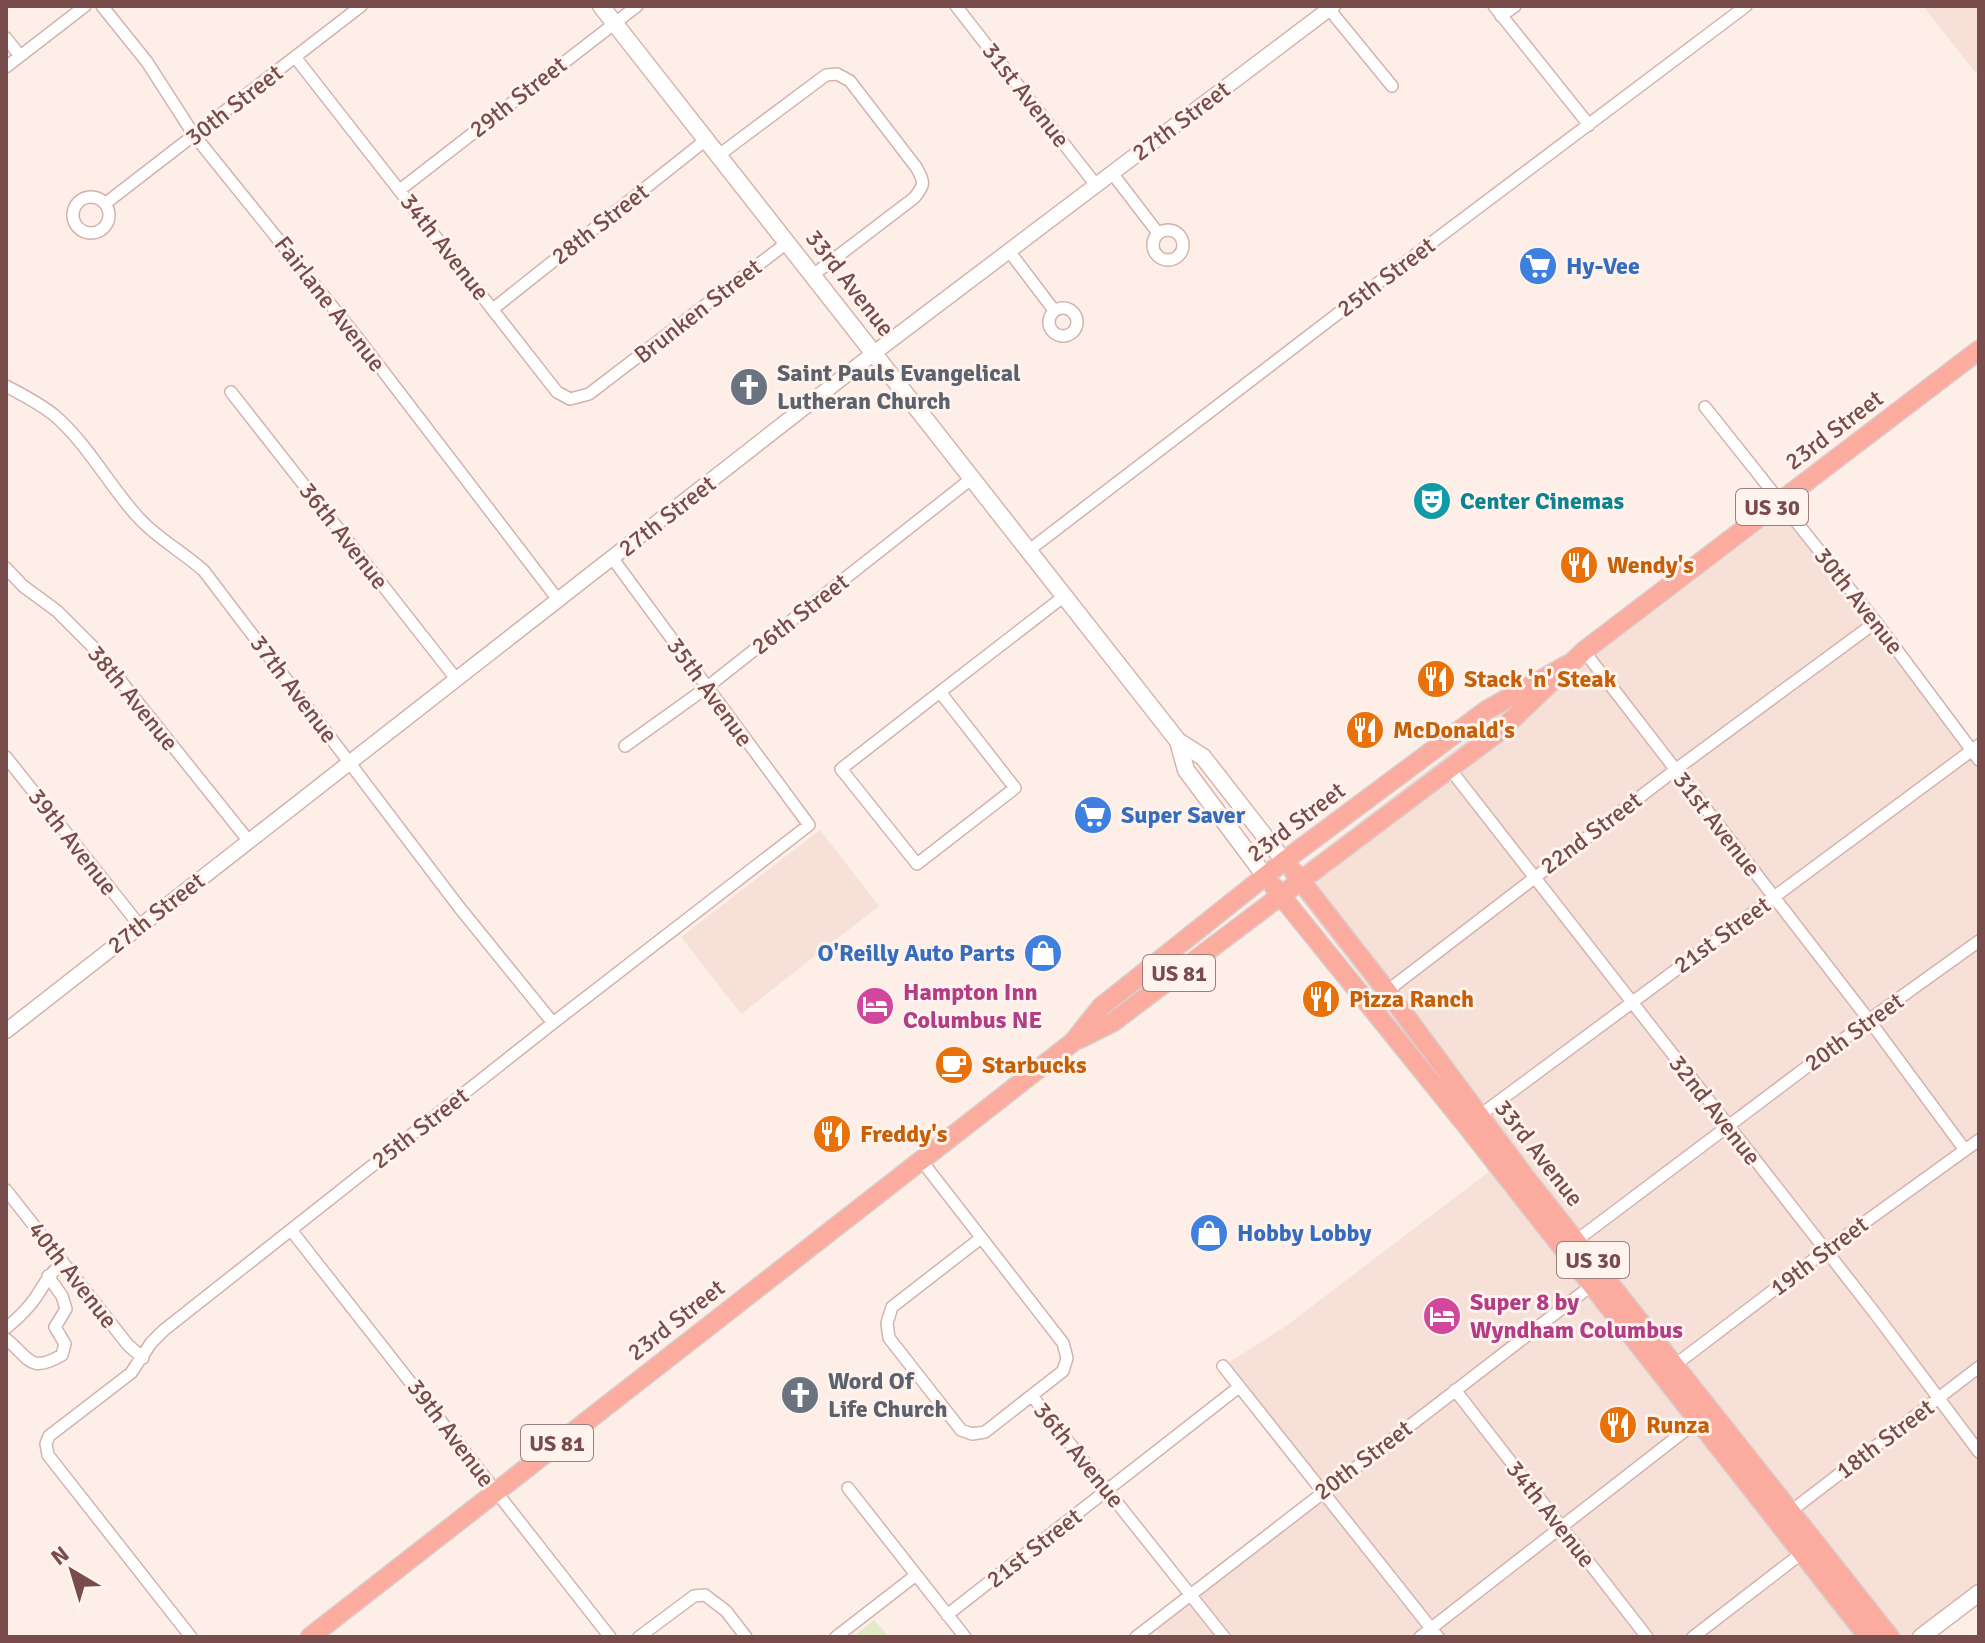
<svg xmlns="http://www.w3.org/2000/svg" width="1985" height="1643" font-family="Signika,sans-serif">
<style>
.residential{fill:#f7e0d8}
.green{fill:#e1ecc4}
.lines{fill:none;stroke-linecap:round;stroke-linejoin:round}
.minor-casing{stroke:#d2b3ae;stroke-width:14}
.tertiary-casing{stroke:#d2b3ae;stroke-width:17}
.secondary-casing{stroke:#d8b4ae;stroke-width:19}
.trunk-casing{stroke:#d9cdcc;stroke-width:21}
.minor{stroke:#fff;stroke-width:11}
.tertiary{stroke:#fff;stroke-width:14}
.secondary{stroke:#fff;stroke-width:16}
.trunk{stroke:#fcac9e;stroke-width:18}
.labels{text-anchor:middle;stroke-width:6;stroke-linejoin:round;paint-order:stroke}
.shield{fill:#fff3ee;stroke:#a07e7b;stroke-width:2}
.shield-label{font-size:22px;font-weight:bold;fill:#784c4a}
.street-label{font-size:24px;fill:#784c4a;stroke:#fff3ee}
.shop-label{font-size:24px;font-weight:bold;fill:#366cbe;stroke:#fff3ee;text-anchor:start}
.worship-label{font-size:24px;font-weight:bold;fill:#5b616d;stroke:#fff3ee;text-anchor:start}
.culture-label{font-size:24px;font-weight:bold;fill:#0d838f;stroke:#fff3ee;text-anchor:start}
.food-label{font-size:24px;font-weight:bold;fill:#c56008;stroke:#fff3ee;text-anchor:start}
.hotel-label{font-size:24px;font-weight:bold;fill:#b23c85;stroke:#fff3ee;text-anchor:start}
</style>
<rect width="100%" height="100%" fill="#fdeee7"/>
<path class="residential" d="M 1923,6 L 1979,6 L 1979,77 Z
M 1779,501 L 1979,760 L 1979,1593 L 1921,1637 L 1163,1637 L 1152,1624 L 1321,1492 L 1223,1366 L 1286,1326 L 1503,1161 L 1285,879 Z
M 820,830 L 879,906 L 741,1014 L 681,937 Z"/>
<path class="green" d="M 874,1620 L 889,1637 L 853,1637 Z"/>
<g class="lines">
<defs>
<path id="minor" d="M 102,6 L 147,62 L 194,135 L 360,341 L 559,601
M 956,6 L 1096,185
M 1494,6 L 1589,125
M 1329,9 L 1392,86
M 1501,16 L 1515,6
M 6,38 L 20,56
M 295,57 L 557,392 L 570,399 L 589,394 L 788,242
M 6,67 L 85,6
M 719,155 L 826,75 L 837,74 L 850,81 L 916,167 C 925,182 925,185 914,198 L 813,275
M 1112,173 L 1158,233
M 401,189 L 637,6
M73 215a18 18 0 1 1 36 0a18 18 0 1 1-36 0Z
M 106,203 L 361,6
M1153 245a15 15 0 1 1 30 0a15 15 0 1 1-30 0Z
M 1009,251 L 1053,309
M1049 322a14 14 0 1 1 28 0a14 14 0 1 1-28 0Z
M 493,309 L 707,139
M 6,386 C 23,395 39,403 54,415 C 87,443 108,484 137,516 C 156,538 182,551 204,571 L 459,907 L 553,1023
M 231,392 L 457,680
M 1705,407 L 1876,622 L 1979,760
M 1028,551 L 1370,289 L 1746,6
M 6,568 L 23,586 L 57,611 L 95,649 L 248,840
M 1584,651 L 1869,1020 L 1965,1150
M 940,692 L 1015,788 L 917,864 L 841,769 Z
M 940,692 L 1063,597
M 625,746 L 706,688 L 971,479
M 6,757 L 140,926
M 1450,769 L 1874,1312 L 1979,1452
M 1387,991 L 1675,770 L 1876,622
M 1475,1119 L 1979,745
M 921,1160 L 1063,1343 L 1067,1358 L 1063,1371 L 985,1432 L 972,1434 L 961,1430 L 889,1338 L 887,1323 L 892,1307 L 981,1238
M 6,1190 L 128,1345 L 143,1358
M 291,1230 L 610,1637
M 1577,1240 L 1869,1020 L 1979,941
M 6,1328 C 15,1321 23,1313 30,1305 C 45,1287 43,1279 63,1263
M 6,1339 C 30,1358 29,1374 62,1355 L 65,1344 L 55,1327 L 66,1309 L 62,1296 L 48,1276
M 1223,1366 L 1438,1637
M 1671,1368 L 1825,1251 L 1979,1140
M 1455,1390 L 1647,1637
M 1032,1396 L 1224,1637
M 848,1488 L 965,1637
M 1791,1511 L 1979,1367
M 947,1615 L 1239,1387
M 191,1637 L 48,1455 L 46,1444 L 49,1436 L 131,1373 L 151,1343 L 164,1330 L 553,1023 L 809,825 L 613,559
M 639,1637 L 694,1596 L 705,1595 L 726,1611 L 746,1637
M 836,1637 L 916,1575
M 1136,1637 L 1591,1286
M 1420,1637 L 1700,1419
M 1693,1637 L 1802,1553"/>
<path id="tertiary" d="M 6,1031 L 874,353 L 1333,6"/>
<path id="secondary" d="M 601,6 L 1178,741 L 1203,757 L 1284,861
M 1178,741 L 1186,770 L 1265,876
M 1921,1637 L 1979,1593"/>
<path id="trunk" d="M 1294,872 L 1387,991 L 1526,1178 L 1890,1637
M 1274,887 L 1466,1125 L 1868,1637
M 1079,1039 L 1113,1022 L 1501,730 L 1584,651 L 1979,350
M 310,1637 L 1073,1042 L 1101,1007 L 1284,861 L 1487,710 L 1567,665"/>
</defs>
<use href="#minor" class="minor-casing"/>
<use href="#tertiary" class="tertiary-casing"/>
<use href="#secondary" class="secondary-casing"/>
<use href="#trunk" class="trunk-casing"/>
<use href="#minor" class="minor"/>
<use href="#tertiary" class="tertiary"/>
<use href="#secondary" class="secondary"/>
<use href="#trunk" class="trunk"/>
</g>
<defs>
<symbol id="supermarket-disc" viewBox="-11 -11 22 22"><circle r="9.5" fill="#3f7fe0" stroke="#fff3ee"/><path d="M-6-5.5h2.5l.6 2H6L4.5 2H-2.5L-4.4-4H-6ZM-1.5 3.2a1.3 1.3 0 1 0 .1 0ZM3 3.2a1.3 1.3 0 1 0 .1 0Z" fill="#fff"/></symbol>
<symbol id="church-disc" viewBox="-11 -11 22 22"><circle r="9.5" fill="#6b7280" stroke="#fff3ee"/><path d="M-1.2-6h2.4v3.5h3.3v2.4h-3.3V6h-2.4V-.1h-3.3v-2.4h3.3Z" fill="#fff"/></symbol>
<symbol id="theatre-disc" viewBox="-11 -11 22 22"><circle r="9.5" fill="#0f9aa8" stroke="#fff3ee"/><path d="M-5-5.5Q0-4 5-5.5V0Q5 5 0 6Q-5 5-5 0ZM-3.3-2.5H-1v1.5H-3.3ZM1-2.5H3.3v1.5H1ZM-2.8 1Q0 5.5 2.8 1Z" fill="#fff"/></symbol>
<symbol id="restaurant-disc" viewBox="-11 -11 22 22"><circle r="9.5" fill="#e8710a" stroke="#fff3ee"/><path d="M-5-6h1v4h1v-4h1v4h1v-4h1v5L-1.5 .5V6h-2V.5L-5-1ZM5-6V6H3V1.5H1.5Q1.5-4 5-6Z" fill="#fff"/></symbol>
<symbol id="shop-disc" viewBox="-11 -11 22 22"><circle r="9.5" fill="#3f7fe0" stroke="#fff3ee"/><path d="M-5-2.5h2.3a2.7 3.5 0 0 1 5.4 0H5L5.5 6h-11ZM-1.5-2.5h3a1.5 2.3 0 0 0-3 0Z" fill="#fff"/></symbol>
<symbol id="hotel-disc" viewBox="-11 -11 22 22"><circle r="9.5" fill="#d1479c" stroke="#fff3ee"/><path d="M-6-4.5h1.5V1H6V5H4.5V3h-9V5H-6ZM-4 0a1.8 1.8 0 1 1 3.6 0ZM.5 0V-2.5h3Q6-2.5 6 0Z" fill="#fff"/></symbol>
<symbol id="cafe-disc" viewBox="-11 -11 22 22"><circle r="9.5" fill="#e8710a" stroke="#fff3ee"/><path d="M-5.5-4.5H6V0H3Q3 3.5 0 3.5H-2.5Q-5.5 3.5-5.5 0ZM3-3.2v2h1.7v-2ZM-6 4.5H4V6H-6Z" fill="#fff"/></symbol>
</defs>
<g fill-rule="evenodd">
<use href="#supermarket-disc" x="1516" y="244" width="44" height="44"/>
<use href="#church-disc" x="727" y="365" width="44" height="44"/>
<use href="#theatre-disc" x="1410" y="479" width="44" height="44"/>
<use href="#restaurant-disc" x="1557" y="543" width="44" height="44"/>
<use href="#restaurant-disc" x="1414" y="657" width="44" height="44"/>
<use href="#restaurant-disc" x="1343" y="708" width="44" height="44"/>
<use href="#supermarket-disc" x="1071" y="793" width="44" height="44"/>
<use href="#shop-disc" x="1021" y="931" width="44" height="44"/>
<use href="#restaurant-disc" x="1299" y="977" width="44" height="44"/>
<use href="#hotel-disc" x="853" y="984" width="44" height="44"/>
<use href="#cafe-disc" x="932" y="1043" width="44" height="44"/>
<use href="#restaurant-disc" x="810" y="1112" width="44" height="44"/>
<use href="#shop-disc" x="1187" y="1211" width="44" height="44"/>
<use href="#hotel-disc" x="1420" y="1294" width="44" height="44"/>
<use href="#church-disc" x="778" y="1373" width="44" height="44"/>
<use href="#restaurant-disc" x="1596" y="1403" width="44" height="44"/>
</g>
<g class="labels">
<g class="shield">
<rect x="1736" y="489" width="72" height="36" rx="6"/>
<rect x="1143" y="955" width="72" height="36" rx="6"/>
<rect x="1557" y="1242" width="72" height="36" rx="6"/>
<rect x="521" y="1425" width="72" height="36" rx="6"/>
</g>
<g class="shield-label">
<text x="1772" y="515">US 30</text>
<text x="1179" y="981">US 81</text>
<text x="1593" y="1268">US 30</text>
<text x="557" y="1451">US 81</text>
</g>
<g class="street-label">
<text transform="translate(1026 95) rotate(52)" y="8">31st Avenue</text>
<text transform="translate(518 97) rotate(-38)" y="8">29th Street</text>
<text transform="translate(234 105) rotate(-38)" y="8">30th Street</text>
<text transform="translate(1181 121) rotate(-37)" y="8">27th Street</text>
<text transform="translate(600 224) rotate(-38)" y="8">28th Street</text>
<text transform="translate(445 247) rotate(52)" y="8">34th Avenue</text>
<text transform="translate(1386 277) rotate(-37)" y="8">25th Street</text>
<text transform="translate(850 283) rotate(52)" y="8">33rd Avenue</text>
<text transform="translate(330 304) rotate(52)" y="8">Fairlane Avenue</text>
<text transform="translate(698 311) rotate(-38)" y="8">Brunken Street</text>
<text transform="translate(1834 430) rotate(-37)" y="8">23rd Street</text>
<text transform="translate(667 516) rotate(-38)" y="8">27th Street</text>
<text transform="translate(344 536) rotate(52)" y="8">36th Avenue</text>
<text transform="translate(1859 601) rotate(52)" y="8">30th Avenue</text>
<text transform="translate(800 614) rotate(-38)" y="8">26th Street</text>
<text transform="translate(294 689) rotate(53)" y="8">37th Avenue</text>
<text transform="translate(710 692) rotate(54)" y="8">35th Avenue</text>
<text transform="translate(133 698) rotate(51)" y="8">38th Avenue</text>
<text transform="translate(1296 822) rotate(-37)" y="8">23rd Street</text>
<text transform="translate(1717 824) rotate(52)" y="8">31st Avenue</text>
<text transform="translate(1591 833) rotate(-37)" y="8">22nd Street</text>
<text transform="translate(73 842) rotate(52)" y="8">39th Avenue</text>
<text transform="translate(156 913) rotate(-38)" y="8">27th Street</text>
<text transform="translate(1722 935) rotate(-36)" y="8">21st Street</text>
<text transform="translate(1854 1032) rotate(-36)" y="8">20th Street</text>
<text transform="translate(1715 1110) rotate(52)" y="8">32nd Avenue</text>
<text transform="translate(420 1128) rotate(-38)" y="8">25th Street</text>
<text transform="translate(1539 1153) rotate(52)" y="8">33rd Avenue</text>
<text transform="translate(1819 1256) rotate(-37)" y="8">19th Street</text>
<text transform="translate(73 1275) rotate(52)" y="8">40th Avenue</text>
<text transform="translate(676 1320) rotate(-38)" y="8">23rd Street</text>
<text transform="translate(451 1433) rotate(53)" y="8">39th Avenue</text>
<text transform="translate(1885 1439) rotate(-37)" y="8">18th Street</text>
<text transform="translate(1079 1455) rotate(51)" y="8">36th Avenue</text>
<text transform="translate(1363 1460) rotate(-37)" y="8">20th Street</text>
<text transform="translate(1551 1514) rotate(52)" y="8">34th Avenue</text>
<text transform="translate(1034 1548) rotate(-38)" y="8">21st Street</text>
</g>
<g class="shop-label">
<text x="1566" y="274">Hy-Vee</text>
<text x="1121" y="823">Super Saver</text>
<text x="1015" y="961" text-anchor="end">O'Reilly Auto Parts</text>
<text x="1237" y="1241">Hobby Lobby</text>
</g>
<g class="worship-label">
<text x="777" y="381">Saint Pauls Evangelical<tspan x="777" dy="28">Lutheran Church</tspan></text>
<text x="828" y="1389">Word Of<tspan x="828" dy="28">Life Church</tspan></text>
</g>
<g class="culture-label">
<text x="1460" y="509">Center Cinemas</text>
</g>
<g class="food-label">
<text x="1607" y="573">Wendy's</text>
<text x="1464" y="687">Stack 'n' Steak</text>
<text x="1393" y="738">McDonald's</text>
<text x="1349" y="1007">Pizza Ranch</text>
<text x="982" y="1073">Starbucks</text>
<text x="860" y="1142">Freddy's</text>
<text x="1646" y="1433">Runza</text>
</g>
<g class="hotel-label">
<text x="903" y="1000">Hampton Inn<tspan x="903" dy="28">Columbus NE</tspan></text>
<text x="1470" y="1310">Super 8 by<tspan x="1470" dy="28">Wyndham Columbus</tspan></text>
</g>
</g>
<rect width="1985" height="1643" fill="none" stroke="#784c4a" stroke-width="16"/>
<g transform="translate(72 1571) rotate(322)" stroke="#fff3ee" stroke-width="6" paint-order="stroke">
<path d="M0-6L14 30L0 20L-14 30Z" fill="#784c4a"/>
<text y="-12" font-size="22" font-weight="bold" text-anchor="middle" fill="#784c4a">N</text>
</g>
</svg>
